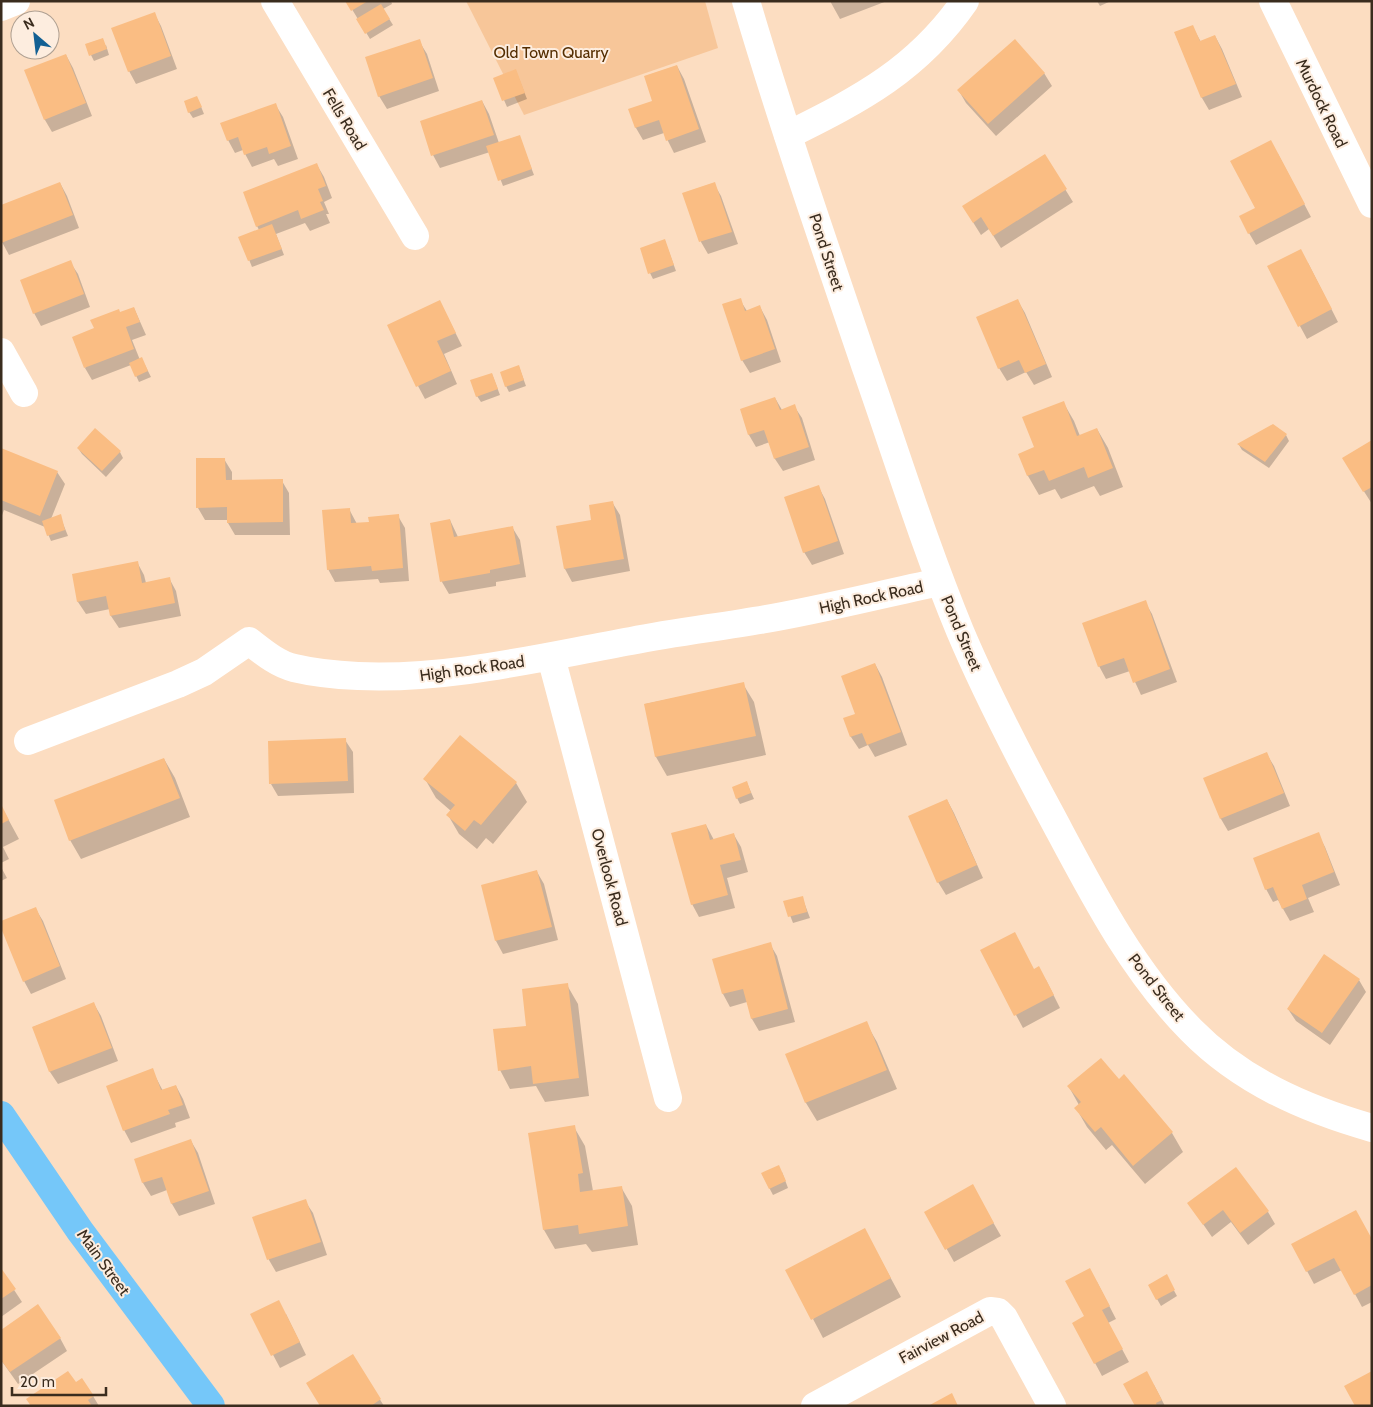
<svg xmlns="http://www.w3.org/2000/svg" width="1373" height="1407" font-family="Cabin,sans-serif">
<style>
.green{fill:#f7c699}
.shadow{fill:#0003}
.building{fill:#fabd83}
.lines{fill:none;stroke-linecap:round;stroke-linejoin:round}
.minor{stroke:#fff;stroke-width:28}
.tertiary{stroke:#fff;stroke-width:28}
.primary{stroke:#75c7f9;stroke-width:28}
.labels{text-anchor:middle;stroke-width:4;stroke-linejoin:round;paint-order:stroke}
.park-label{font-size:16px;fill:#542d00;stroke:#fdeddf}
.street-label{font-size:16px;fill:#3a2c1e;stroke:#fdeddf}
</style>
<rect width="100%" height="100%" fill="#fcddc1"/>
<path class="green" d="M 466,1 L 705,1 L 718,48 L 524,115 Z"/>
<path class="shadow" d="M 347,1 L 391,1 L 392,4 L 383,9 L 393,25 L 370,39 Z
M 830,1 L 887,1 L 840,19 Z
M 1097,1 L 1111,1 L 1100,6 Z
M 154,13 L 161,26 L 177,69 L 136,84 L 129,71 Z
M 1192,26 L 1201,42 L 1215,36 L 1222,49 L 1242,97 L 1209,110 L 1202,98 L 1175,33 Z
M 419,41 L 427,54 L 439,91 L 387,109 L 379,96 Z
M 106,45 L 109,55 L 94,61 L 91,55 Z
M 66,55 L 73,68 L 92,116 L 52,132 L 45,120 L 26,71 Z
M 677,66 L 684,79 L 706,142 L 674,153 L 664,133 L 643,140 L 636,128 L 630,110 L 654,102 Z
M 516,71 L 527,99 L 507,107 L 495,79 Z
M 1044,73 L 1052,86 L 996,136 L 966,103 L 959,91 Z
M 482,101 L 489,114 L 499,143 L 519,136 L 534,175 L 503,186 L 490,152 L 440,168 L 433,155 L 421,122 Z
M 200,104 L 204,114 L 193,118 L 189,112 Z
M 275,104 L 283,117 L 298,159 L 278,166 L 274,159 L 252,167 L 243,150 L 235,153 L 228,140 Z
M 1278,154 L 1311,217 L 1256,245 L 1249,233 L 1256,208 Z
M 1044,155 L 1073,202 L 1001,248 L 989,229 L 981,235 L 971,219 Z
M 317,165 L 324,177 L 332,198 L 324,202 L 329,214 L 326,214 L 330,223 L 310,231 L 305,223 L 276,234 L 284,255 L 252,267 L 240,237 L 259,230 L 257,226 Z
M 60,183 L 67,196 L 79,228 L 9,255 L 2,242 Z
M 714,184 L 721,196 L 738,244 L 708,254 L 701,242 L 684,194 Z
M 665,241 L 676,271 L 653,279 L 650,273 Z
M 70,262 L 78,274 L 90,307 L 41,326 L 34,313 Z
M 1308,263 L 1338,322 L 1307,339 L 1268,267 Z
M 740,300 L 747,311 L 760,307 L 767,320 L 781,362 L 750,373 L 742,360 Z
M 1018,301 L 1025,313 L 1052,377 L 1034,385 L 1026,372 L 1007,381 L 999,368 Z
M 440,302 L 462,346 L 444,354 L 457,384 L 425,399 L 418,386 Z
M 134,308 L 146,335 L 132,340 L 140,360 L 145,365 L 151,377 L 139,382 L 131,365 L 92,380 L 85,368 L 120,314 Z
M 519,367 L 526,386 L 509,392 L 506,386 Z
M 492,374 L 500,395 L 481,402 L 477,396 Z
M 775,398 L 782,410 L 794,406 L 802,418 L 815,460 L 783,471 L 775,459 L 770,442 L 756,447 L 749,435 L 741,410 Z
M 1063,402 L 1074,421 L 1080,436 L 1097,429 L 1108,448 L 1123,487 L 1100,496 L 1094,486 L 1061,499 L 1055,489 L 1039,495 L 1028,476 L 1020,454 L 1036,448 Z
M 1286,435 L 1289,441 L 1269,468 L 1242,450 L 1239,445 Z
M 1372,441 L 1372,504 L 1351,471 Z
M 78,448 L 120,452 L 123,458 L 106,477 L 82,454 Z
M 1,449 L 57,472 L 65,484 L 51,519 L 60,516 L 68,536 L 51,541 L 45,527 L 4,510 L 1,518 Z
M 224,459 L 232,472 L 232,481 L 282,481 L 289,493 L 290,535 L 235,535 L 228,523 L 228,520 L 205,520 L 198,508 Z
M 818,486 L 825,499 L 844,554 L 812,565 L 804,552 Z
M 612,502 L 620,515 L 630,571 L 572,582 L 565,569 L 557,527 L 593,521 Z
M 349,509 L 357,524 L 370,523 L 398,516 L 405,528 L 409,581 L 380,583 L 378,579 L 335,582 L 328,569 Z
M 450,520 L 458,537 L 512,527 L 520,540 L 526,577 L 496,582 L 496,586 L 449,594 L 442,582 L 431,524 Z
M 137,562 L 144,575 L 146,583 L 169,578 L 176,591 L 181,616 L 119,628 L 111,616 L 110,609 L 86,614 L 78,602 L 73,575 Z
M 1145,602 L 1152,614 L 1177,682 L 1141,695 L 1130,671 L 1106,679 L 1099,666 Z
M 875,664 L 882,677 L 907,745 L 875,757 L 868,745 L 859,749 L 851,737 L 845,719 L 857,715 Z
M 743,684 L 754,702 L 766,755 L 667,776 L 656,757 L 645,704 Z
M 345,740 L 353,752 L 354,793 L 278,796 L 271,784 Z
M 1266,753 L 1274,766 L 1290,806 L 1228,831 L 1221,819 L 1205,779 Z
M 164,759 L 175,778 L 190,817 L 81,859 L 70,840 Z
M 425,779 L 516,783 L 527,802 L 493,844 L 486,838 L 477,849 L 459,834 L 448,815 L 451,811 L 436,798 Z
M 747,783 L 754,799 L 740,804 L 737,798 Z
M 947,800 L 954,813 L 983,878 L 946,895 L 938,882 Z
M 1,806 L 19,839 L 3,847 L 9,859 L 1,863 Z
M 706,825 L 714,840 L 734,835 L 741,847 L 748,872 L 727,878 L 735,908 L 699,917 L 692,904 Z
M 1318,834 L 1325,847 L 1340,885 L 1308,898 L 1314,912 L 1290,921 L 1278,900 L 1273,902 L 1266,889 Z
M 1,867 L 7,878 L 1,881 Z
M 537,872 L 544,884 L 558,940 L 503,954 L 496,941 L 482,886 Z
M 802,897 L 810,918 L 793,923 L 785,902 Z
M 35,908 L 43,921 L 66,979 L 31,994 L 24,981 Z
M 770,944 L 777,956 L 795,1022 L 759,1031 L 752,1019 L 747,1002 L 730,1007 L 723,994 L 714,960 Z
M 981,950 L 1034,970 L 1046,980 L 1060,1008 L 1023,1028 Z
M 1359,980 L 1366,992 L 1330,1045 L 1296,1021 L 1288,1009 Z
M 567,985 L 578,1004 L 589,1096 L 545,1102 L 536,1086 L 510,1089 L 500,1070 L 528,1027 Z
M 94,1004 L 101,1016 L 118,1061 L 58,1084 L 50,1072 L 33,1027 Z
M 866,1023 L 877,1042 L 897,1089 L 817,1121 L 806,1103 L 787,1055 Z
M 152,1070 L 163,1091 L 176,1086 L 183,1099 L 190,1118 L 175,1123 L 176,1127 L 131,1143 L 124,1130 Z
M 1118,1080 L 1172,1133 L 1183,1152 L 1145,1184 L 1112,1145 L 1106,1150 L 1087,1127 L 1076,1108 L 1079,1105 L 1069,1087 Z
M 574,1127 L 585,1146 L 593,1191 L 621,1187 L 632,1206 L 638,1245 L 592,1252 L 586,1244 L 555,1249 L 544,1230 Z
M 191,1141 L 198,1153 L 215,1204 L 179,1216 L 172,1204 L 167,1190 L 151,1196 L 143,1183 L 135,1160 Z
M 782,1172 L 788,1188 L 773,1195 L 762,1174 Z
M 972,1186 L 1001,1236 L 954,1262 L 926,1212 Z
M 305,1201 L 313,1213 L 327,1255 L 276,1272 L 269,1260 L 254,1218 Z
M 1189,1204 L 1268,1212 L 1275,1224 L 1248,1245 L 1231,1222 L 1212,1237 Z
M 1372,1240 L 1372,1302 L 1362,1307 L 1342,1270 L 1314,1284 L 1293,1245 Z
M 875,1249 L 901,1297 L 823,1338 L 813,1319 Z
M 1,1270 L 22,1302 L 1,1317 Z
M 1166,1276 L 1177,1296 L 1161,1306 L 1149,1285 Z
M 1097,1282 L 1116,1319 L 1108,1323 L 1129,1362 L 1102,1376 L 1095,1363 L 1086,1317 Z
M 286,1314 L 306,1355 L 280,1368 L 252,1315 Z
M 60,1338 L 67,1351 L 18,1384 L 1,1360 Z
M 353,1356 L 384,1406 L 321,1406 Z
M 76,1384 L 93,1396 L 99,1406 L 31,1406 Z
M 1154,1385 L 1165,1406 L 1136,1406 Z"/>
<path class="building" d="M 345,1 L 368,1 L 351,11 Z
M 381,4 L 390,19 L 365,34 L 356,19 Z
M 155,12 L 171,56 L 128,72 L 111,28 Z
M 1193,25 L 1200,41 L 1215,35 L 1236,84 L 1201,98 L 1174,32 Z
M 103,38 L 107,49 L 89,56 L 85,44 Z
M 420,39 L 433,78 L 378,97 L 365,57 Z
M 1015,39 L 1045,73 L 988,124 L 957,90 Z
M 66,54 L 86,103 L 44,120 L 24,70 Z
M 677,65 L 699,129 L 666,141 L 659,120 L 635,128 L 628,109 L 652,101 L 644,76 Z
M 516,69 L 525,93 L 502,101 L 493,78 Z
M 197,96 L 202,107 L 188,113 L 184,101 Z
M 482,100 L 494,135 L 431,156 L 420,121 Z
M 276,103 L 291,146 L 269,154 L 267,147 L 244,155 L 238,137 L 227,141 L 220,123 Z
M 520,135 L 532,169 L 498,181 L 486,146 Z
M 1271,140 L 1305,204 L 1248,234 L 1239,216 L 1255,208 L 1230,161 Z
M 1045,154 L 1067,189 L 993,236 L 981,217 L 973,223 L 962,206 Z
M 317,163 L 326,186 L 318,189 L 323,201 L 320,202 L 324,210 L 301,219 L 298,210 L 256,227 L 243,192 Z
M 60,182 L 73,215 L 1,243 L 1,205 Z
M 715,182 L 732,232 L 699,242 L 682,193 Z
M 272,224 L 282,249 L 248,261 L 238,237 Z
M 665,239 L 674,265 L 648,274 L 640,248 Z
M 1301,249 L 1332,309 L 1298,327 L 1267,266 Z
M 71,260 L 84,294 L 33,314 L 20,280 Z
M 741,298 L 745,311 L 760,305 L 775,349 L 741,361 L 722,304 Z
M 1018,299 L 1046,364 L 1025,373 L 1019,360 L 998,369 L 976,317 Z
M 440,300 L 456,333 L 437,341 L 451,371 L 416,387 L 387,325 Z
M 134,307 L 140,322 L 126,327 L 134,349 L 84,368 L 72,337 L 94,328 L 90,320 L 119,309 L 120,312 Z
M 142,357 L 148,371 L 135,377 L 129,363 Z
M 519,365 L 524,380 L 505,387 L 500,372 Z
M 492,373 L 498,389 L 476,397 L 470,380 Z
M 775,397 L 780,410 L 795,404 L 809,447 L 774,459 L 764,430 L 748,435 L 740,409 Z
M 1064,401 L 1077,436 L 1097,428 L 1113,468 L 1088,478 L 1084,467 L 1049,481 L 1044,470 L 1027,476 L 1018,454 L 1034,447 L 1022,417 Z
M 1273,424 L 1287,434 L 1265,462 L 1237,444 Z
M 95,428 L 121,451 L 102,471 L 77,448 Z
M 1372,440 L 1372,487 L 1363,492 L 1342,458 Z
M 1,448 L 58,471 L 40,516 L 1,500 Z
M 196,458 L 225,458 L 226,480 L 283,479 L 283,522 L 227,523 L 227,507 L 196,508 Z
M 819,485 L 838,541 L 803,553 L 784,497 Z
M 613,501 L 624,559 L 564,569 L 556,526 L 591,520 L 589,505 Z
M 350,508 L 351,523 L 369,522 L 368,517 L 399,514 L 403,568 L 372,571 L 371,566 L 327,570 L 322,510 Z
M 61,514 L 65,530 L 47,536 L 42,521 Z
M 450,519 L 454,537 L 513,526 L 520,564 L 490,570 L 490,573 L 440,582 L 430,523 Z
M 138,561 L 142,583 L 170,577 L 175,603 L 110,616 L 106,596 L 77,602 L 72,574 Z
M 1146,600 L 1170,669 L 1133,683 L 1124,658 L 1098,667 L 1082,623 Z
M 875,663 L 901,732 L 867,745 L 862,733 L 850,737 L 843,718 L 855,714 L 841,676 Z
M 744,682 L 756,736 L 655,757 L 644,704 Z
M 460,735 L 517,782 L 481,825 L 474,820 L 465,831 L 446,815 L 455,805 L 423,779 Z
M 346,738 L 348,781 L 269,784 L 268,741 Z
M 1267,752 L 1284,793 L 1220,819 L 1203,778 Z
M 164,758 L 180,798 L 69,841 L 54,800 Z
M 747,781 L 751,793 L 736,799 L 732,787 Z
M 947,799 L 977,865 L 937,883 L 908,816 Z
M 1,804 L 9,820 L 1,824 Z
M 706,824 L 710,840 L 734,833 L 741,860 L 720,865 L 728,895 L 691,905 L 671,833 Z
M 1319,832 L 1334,872 L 1302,885 L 1307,899 L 1282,909 L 1273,887 L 1265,890 L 1253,858 Z
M 537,870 L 552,927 L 495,941 L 481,885 Z
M 803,896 L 807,912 L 788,917 L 783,901 Z
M 36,907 L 60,966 L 23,982 L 1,928 L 1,921 Z
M 1015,932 L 1034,969 L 1039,966 L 1054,995 L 1014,1016 L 980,950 Z
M 771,942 L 788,1009 L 751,1019 L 743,989 L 722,994 L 712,959 Z
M 1324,954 L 1360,979 L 1322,1033 L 1287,1009 Z
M 568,983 L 579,1078 L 533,1084 L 531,1066 L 498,1071 L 493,1029 L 526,1026 L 522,989 Z
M 94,1002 L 112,1048 L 49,1072 L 32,1027 Z
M 867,1021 L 887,1070 L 805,1103 L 785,1054 Z
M 1101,1058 L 1119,1079 L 1124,1074 L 1173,1132 L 1133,1166 L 1101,1127 L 1095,1132 L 1074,1108 L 1081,1102 L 1067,1086 Z
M 153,1068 L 161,1090 L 176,1085 L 183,1105 L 168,1110 L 170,1114 L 123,1131 L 106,1086 Z
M 575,1125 L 583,1173 L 578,1174 L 580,1192 L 622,1186 L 628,1226 L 579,1234 L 578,1225 L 543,1230 L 528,1133 Z
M 191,1139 L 209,1191 L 171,1204 L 162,1177 L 142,1183 L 134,1159 Z
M 779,1165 L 786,1181 L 769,1189 L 761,1173 Z
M 1236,1167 L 1269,1211 L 1240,1233 L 1223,1210 L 1203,1225 L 1187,1203 Z
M 973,1184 L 994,1223 L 945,1250 L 924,1212 Z
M 306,1199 L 321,1242 L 267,1260 L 252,1217 Z
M 1356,1210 L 1372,1239 L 1372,1285 L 1354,1295 L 1334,1258 L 1306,1272 L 1291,1244 Z
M 865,1228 L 891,1278 L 811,1320 L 785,1270 Z
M 1,1268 L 16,1289 L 1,1299 Z
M 1090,1268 L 1110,1306 L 1102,1310 L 1123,1349 L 1094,1364 L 1072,1323 L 1084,1316 L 1065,1281 Z
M 1167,1274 L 1175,1290 L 1156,1300 L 1148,1285 Z
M 279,1300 L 300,1342 L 271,1356 L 250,1314 Z
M 38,1304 L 61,1338 L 10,1372 L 1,1360 L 1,1330 Z
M 353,1354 L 381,1399 L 371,1406 L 320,1406 L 306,1383 Z
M 68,1371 L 76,1382 L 82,1378 L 94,1396 L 88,1400 L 92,1406 L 31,1406 L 26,1399 Z
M 1147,1371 L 1162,1400 L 1156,1403 L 1157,1406 L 1135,1406 L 1123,1384 Z
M 1372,1371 L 1372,1406 L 1355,1406 L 1344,1386 Z
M 952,1393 L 958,1406 L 928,1406 Z"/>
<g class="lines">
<path class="minor" d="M 275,1 L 415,236
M 1273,1 L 1372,204
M 1,7 L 16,1
M 788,135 C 861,99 918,69 965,1
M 1,352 L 24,393
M 551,657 L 668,1098
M 28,741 L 178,684 L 204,672 L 249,641 C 262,651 277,664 294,668 C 315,673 336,675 358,676 C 450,680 541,657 631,641 C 676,632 721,627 766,619 C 824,609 882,594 940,582
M 815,1406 L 990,1311 L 998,1312 L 1004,1318 L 1052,1406"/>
<path class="tertiary" d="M 746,1 C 782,123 824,244 865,365 C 896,453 924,544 960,631 C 987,695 1019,756 1052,817 C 1092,892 1131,969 1191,1030 C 1241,1081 1305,1109 1372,1128"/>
<path class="primary" d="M 1,1115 L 80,1231 L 211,1406"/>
</g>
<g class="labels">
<g class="park-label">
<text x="551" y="58">Old Town Quarry</text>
</g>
<g class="street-label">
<text transform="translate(1322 103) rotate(64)" y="6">Murdock Road</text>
<text transform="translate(345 119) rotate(59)" y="6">Fells Road</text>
<text transform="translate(827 252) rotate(72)" y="6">Pond Street</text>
<text transform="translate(871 597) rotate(-12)" y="6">High Rock Road</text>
<text transform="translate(962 633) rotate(67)" y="6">Pond Street</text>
<text transform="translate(472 668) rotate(-8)" y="6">High Rock Road</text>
<text transform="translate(610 877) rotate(75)" y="6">Overlook Road</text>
<text transform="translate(1157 987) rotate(52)" y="6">Pond Street</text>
<text transform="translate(104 1262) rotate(54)" y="6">Main Street</text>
<text transform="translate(941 1337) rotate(-28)" y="6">Fairview Road</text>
</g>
</g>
<rect width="1373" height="1407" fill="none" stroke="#3a2c1e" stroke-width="5"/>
<g transform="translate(35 35) rotate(332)"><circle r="24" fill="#fdeddf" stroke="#afa092"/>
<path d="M0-4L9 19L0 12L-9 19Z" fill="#136093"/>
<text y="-8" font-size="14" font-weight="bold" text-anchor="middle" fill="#3a2c1e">N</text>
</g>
<path d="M12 1387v8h94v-8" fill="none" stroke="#3a2c1e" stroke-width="2.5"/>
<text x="20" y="1387" font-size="15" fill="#3a2c1e" stroke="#fdeddf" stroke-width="4" paint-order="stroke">20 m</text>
</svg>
